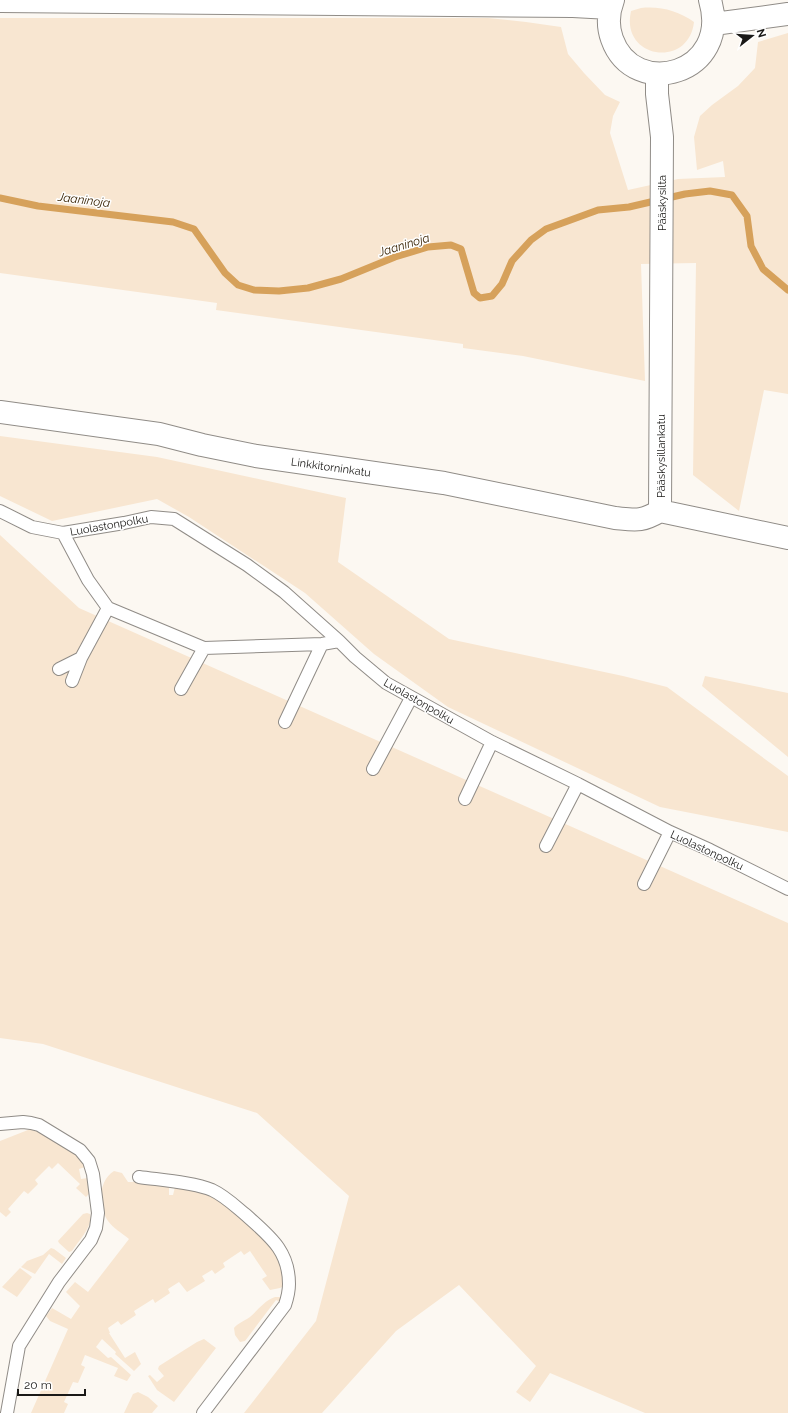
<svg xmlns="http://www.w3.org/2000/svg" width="788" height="1413" font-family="Raleway,sans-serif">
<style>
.green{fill:#f8e6d1}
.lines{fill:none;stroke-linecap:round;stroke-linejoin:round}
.stream{stroke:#d6a15b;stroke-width:7}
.service-casing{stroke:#908c87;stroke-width:14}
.minor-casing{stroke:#908c87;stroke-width:24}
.secondary-casing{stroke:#908c87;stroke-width:24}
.service{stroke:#fff;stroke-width:12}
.minor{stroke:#fff;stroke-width:22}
.secondary{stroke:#fff;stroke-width:22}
.labels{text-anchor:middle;stroke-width:3;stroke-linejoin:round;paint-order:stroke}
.street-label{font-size:11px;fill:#1a1917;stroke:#fff}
.water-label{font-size:12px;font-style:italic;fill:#3c2607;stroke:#fff}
</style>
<rect width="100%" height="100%" fill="#fcf8f2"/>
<path class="green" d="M 641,8 C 661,6 678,11 694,22 C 689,69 620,59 631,11 Z
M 0,18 L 488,18 L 526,22 L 561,27 L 568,54 L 584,73 L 605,95 L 620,102 L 613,116 L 610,133 L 628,190 L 678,179 L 725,177 L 723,161 L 697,170 L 694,137 L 700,116 L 712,105 L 738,86 L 755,68 L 758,42 L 788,33 L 788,394 L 764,390 L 739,511 L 693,475 L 696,263 L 641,264 L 645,381 L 523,356 L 463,348 L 463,344 L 216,310 L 217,303 L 0,273 Z
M 0,436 L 157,457 L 346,498 L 338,562 L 449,639 L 623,676 L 667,687 L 788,776 L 788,832 L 660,807 L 448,707 L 374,654 L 305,593 L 189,517 L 157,499 L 52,521 L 0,496 Z
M 0,535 L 79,608 L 788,923 L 788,1413 L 645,1413 L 550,1373 L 530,1402 L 516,1392 L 536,1366 L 459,1285 L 396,1331 L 322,1413 L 244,1413 L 316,1321 L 349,1196 L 257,1113 L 43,1044 L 0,1038 Z
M 705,676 L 788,693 L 788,757 L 702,686 Z
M 33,1128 L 58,1142 L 78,1155 L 85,1167 L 79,1169 L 81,1179 L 88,1178 L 90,1193 L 86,1197 L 76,1188 L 80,1184 L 58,1163 L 52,1169 L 49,1166 L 35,1180 L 38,1184 L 28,1194 L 24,1191 L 8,1209 L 11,1212 L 6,1217 L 0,1212 L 0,1141 Z
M 114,1171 L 122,1173 L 128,1182 L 139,1182 L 169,1187 L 169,1195 L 173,1195 L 175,1187 L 198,1191 L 215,1197 L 267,1239 L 276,1254 L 281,1268 L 284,1286 L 280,1288 L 270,1290 L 262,1279 L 267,1276 L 250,1251 L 244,1255 L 241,1251 L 223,1263 L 225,1267 L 215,1274 L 212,1270 L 202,1276 L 205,1281 L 187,1292 L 179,1282 L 168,1289 L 170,1293 L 155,1303 L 153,1299 L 134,1311 L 136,1315 L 121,1325 L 118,1321 L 108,1328 L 110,1333 L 109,1333 L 125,1358 L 135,1352 L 141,1364 L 134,1371 L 115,1354 L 116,1352 L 102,1339 L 96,1347 L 108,1358 L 111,1357 L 131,1375 L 127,1381 L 114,1376 L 118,1368 L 85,1355 L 81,1365 L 85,1367 L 78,1383 L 73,1382 L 64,1402 L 68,1404 L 64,1413 L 31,1413 L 68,1329 L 50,1321 L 46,1316 L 52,1308 L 71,1319 L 80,1306 L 66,1292 L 75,1282 L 88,1292 L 129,1239 C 122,1233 113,1228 108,1221 C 98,1206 98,1181 114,1171 Z
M 87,1213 L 90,1214 C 93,1227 79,1240 72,1251 L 69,1252 L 59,1243 L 58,1241 L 83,1214 Z
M 51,1248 L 54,1249 L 66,1258 L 62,1264 L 49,1254 L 35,1274 L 21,1267 L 27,1261 L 43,1255 Z
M 20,1268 L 32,1277 L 17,1297 L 2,1287 Z
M 275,1297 L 282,1297 L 280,1302 L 276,1300 L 245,1341 L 240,1342 L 235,1335 L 234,1328 C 238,1323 244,1321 250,1317 C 258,1310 265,1300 275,1297 Z
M 204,1339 L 216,1348 L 174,1402 L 157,1390 L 148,1376 L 150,1375 L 157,1382 L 164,1376 L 158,1369 L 159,1366 L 197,1342 Z
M 138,1392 L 148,1397 L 158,1406 L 152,1413 L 124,1413 L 133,1394 Z"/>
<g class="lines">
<path class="stream" d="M 0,198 L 38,206 L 173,222 L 194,229 L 225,273 L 238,285 L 254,290 L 279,291 L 308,288 L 341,279 L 395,257 L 428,247 L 451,245 L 461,249 L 474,293 L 480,298 L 492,296 L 502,284 L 512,261 L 531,240 L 546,229 L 598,210 L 629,207 L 685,194 L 710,191 L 732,195 L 747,216 L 751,246 L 763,269 L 788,290"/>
<defs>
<path id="service" d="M 0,511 L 32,527 L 63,533 L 124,523 L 151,517 L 174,519 L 247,565 L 284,592 L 339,641 L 355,657 L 386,683 L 492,742 L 578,784 L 670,832 L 710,850 L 788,889
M 63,533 L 88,580 L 108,608 L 204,648 L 322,644 L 339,641
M 59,669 L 81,658
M 72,681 L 81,658 L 108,608
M 181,689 L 204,648
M 285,722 L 322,644
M 373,769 L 411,698
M 465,799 L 492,742
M 546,846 L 578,784
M 644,884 L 670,832
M 0,1124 L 23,1122 L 31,1123 L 39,1125 L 80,1150 L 89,1161 L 93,1174 L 98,1213 L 96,1228 L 91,1240 L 59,1282 L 19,1346 L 7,1413
M 139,1177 C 160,1180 193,1182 212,1190 C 225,1196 235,1206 246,1215 C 269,1236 289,1250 289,1284 C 289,1291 287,1299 285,1305 L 203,1413"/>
<path id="minor" d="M 657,74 L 657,94 L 662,137 L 660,511
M 0,412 L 159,434 L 202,445 L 256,456 L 444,483 L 615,518 C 636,520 641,522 660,511
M 660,511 L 788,538"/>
<path id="secondary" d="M 613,0 C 608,13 607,25 612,39 C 634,101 732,74 710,0
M 0,1 L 573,6 L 610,8
M 714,24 L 788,14"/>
</defs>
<use href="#service" class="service-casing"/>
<use href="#minor" class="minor-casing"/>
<use href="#secondary" class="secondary-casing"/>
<use href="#service" class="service"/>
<use href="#minor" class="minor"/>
<use href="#secondary" class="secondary"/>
</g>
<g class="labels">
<g class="street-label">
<text transform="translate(662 203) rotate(-90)" y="4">Pääskysilta</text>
<text transform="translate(661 456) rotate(-90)" y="4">Pääskysillankatu</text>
<text transform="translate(331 467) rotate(8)" y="4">Linkkitorninkatu</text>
<text transform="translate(109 525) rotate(-10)" y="4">Luolastonpolku</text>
<text transform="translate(419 701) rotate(30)" y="4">Luolastonpolku</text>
<text transform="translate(707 850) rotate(25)" y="4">Luolastonpolku</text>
</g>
<g class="water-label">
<text transform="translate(84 200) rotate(7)" y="4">Jaaninoja</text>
<text transform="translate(404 245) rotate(-17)" y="4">Jaaninoja</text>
</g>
</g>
<g transform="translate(752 36) rotate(73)" stroke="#ffffff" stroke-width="3" paint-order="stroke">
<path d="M0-3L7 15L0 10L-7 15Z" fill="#1a1917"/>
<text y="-6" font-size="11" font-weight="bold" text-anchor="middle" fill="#1a1917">N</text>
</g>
<path d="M18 1389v6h67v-6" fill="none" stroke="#1a1917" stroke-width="2"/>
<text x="24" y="1389" font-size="12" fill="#1a1917" stroke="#ffffff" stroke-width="3" paint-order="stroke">20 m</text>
</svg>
